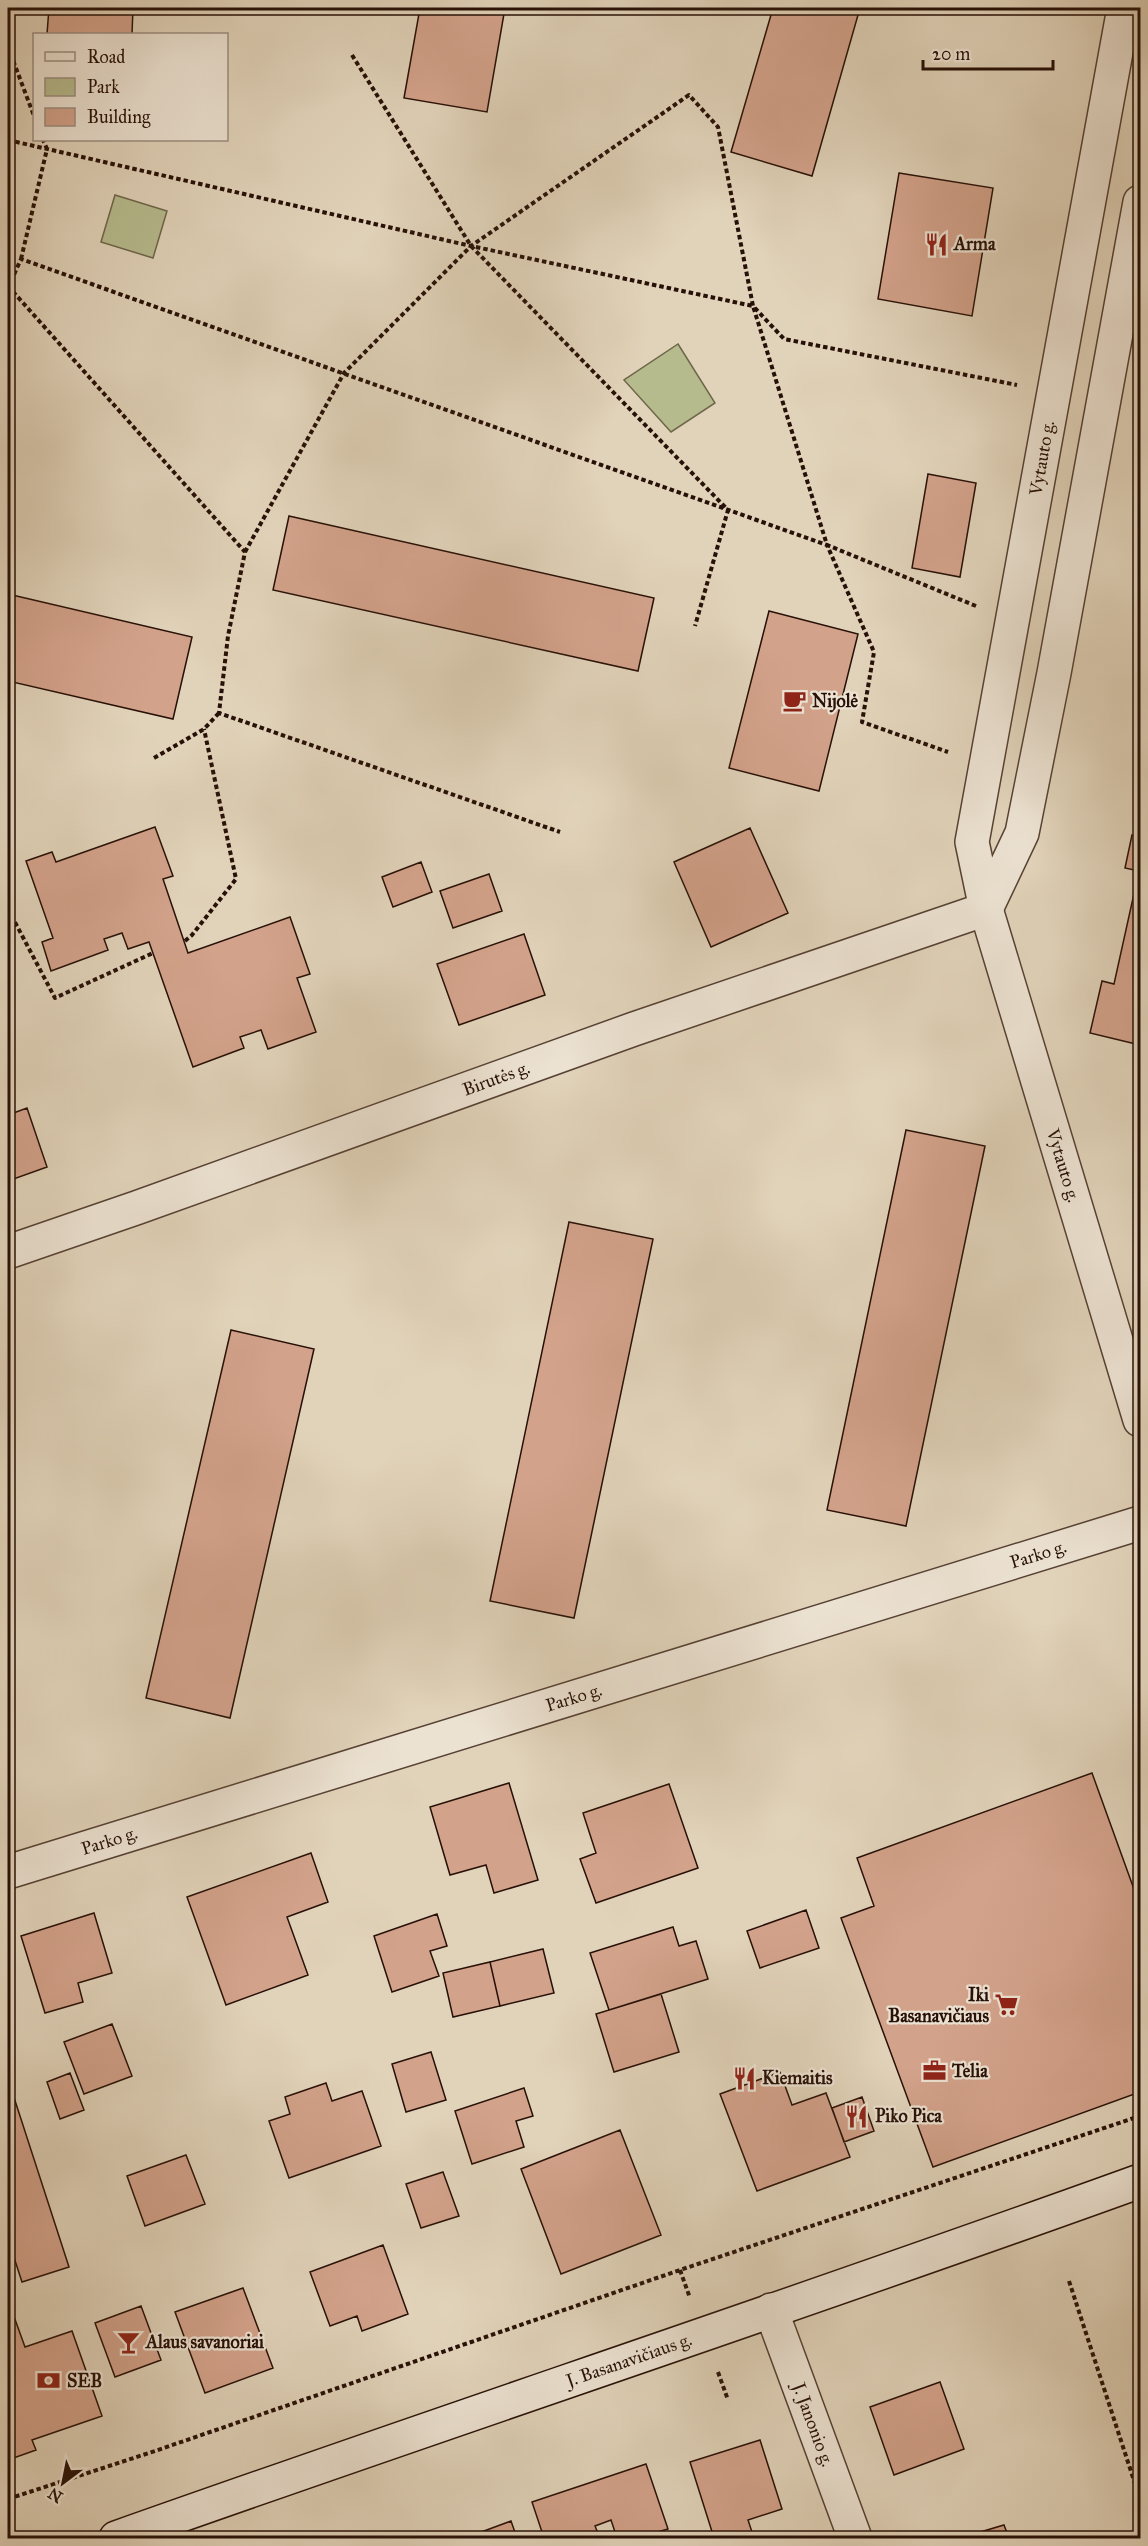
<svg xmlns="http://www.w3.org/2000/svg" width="1148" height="2546" font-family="'IM FELL Great Primer',serif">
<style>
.park{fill:#b6bb8e;stroke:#6e664a;stroke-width:1.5}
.building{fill:#d3a28b;stroke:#271007;stroke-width:1.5}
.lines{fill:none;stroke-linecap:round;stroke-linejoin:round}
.street-casing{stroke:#564134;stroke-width:36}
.secondary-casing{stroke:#271007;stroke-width:36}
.path{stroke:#271007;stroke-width:4;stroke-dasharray:4.5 3;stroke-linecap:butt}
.street{stroke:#ece2d2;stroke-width:33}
.secondary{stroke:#ece2d2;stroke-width:33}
.labels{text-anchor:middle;stroke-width:4.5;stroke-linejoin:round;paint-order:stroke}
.poi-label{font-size:18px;font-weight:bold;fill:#271007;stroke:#ece2d2;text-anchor:start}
.street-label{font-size:18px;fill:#271007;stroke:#ece2d2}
</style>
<rect width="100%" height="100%" fill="#e1d3ba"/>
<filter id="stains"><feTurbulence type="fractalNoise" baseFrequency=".00333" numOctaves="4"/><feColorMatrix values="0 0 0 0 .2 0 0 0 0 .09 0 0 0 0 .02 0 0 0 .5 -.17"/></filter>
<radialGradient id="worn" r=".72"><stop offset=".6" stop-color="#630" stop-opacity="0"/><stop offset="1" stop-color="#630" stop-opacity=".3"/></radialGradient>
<path class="park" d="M 115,195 L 167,211 L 153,258 L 101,242 Z
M 678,344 L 715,403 L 671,432 L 624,380 Z"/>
<path class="building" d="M 49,8 L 133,8 L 132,34 L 47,34 Z
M 420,8 L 505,8 L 487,112 L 404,98 Z
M 773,8 L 860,8 L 812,176 L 731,152 Z
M 899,173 L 993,188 L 972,316 L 878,299 Z
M 928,474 L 976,483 L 960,577 L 912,568 Z
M 289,516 L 654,598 L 638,671 L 273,590 Z
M 8,594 L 192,637 L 173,719 L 8,681 Z
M 769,611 L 858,634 L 819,791 L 729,768 Z
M 155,827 L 173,876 L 163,879 L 188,953 L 290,917 L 310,974 L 297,978 L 316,1032 L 268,1049 L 261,1030 L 240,1037 L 244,1048 L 193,1067 L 149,942 L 128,949 L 122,933 L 104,939 L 108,950 L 51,971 L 42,942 L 53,938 L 26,861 L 52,852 L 56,862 Z
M 750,828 L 788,913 L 711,947 L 674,862 Z
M 1132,835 L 1140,837 L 1140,1045 L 1090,1033 L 1102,981 L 1114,984 L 1139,871 L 1125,868 Z
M 421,862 L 432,892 L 393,907 L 382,877 Z
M 489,874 L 502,911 L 453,928 L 440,891 Z
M 524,934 L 545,995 L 459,1025 L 437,964 Z
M 27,1108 L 47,1167 L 8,1181 L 8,1115 Z
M 906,1130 L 985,1146 L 906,1526 L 827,1510 Z
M 569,1222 L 653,1239 L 574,1618 L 490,1601 Z
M 231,1330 L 314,1349 L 230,1718 L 146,1698 Z
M 1092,1773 L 1135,1892 L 1140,1890 L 1140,2092 L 933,2167 L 841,1918 L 874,1906 L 857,1858 Z
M 509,1783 L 538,1880 L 494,1893 L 486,1865 L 450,1875 L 430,1807 Z
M 669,1784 L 698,1868 L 596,1903 L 580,1859 L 596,1853 L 583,1813 Z
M 311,1853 L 328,1902 L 287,1917 L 308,1975 L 226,2005 L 187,1897 Z
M 806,1910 L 819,1948 L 760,1968 L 747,1931 Z
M 94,1913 L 112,1973 L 78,1983 L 83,2002 L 45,2013 L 21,1936 Z
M 437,1914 L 447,1946 L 430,1951 L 439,1976 L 392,1992 L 374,1936 Z
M 673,1927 L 679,1946 L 696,1941 L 708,1979 L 609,2010 L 590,1953 Z
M 543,1949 L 554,1993 L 500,2006 L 490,1962 Z
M 490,1962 L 500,2006 L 453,2017 L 443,1973 Z
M 661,1994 L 679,2052 L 614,2072 L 596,2014 Z
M 112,2024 L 132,2076 L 84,2094 L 64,2042 Z
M 431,2052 L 446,2100 L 406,2112 L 392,2064 Z
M 780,2072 L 792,2105 L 826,2093 L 850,2157 L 757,2191 L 720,2094 Z
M 70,2073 L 84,2110 L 60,2119 L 47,2082 Z
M 8,2079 L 69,2267 L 22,2282 L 8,2239 Z
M 326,2083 L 332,2101 L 362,2091 L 381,2146 L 289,2178 L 269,2121 L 290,2114 L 285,2097 Z
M 524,2088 L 533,2116 L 516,2121 L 524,2147 L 472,2164 L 455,2111 Z
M 862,2097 L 874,2131 L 844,2142 L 832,2108 Z
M 620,2130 L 661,2235 L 561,2274 L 521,2169 Z
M 186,2155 L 205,2204 L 145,2226 L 127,2176 Z
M 443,2172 L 459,2216 L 421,2228 L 406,2184 Z
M 383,2245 L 408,2314 L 362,2331 L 357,2316 L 330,2326 L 310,2272 Z
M 243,2288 L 273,2368 L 205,2393 L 175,2312 Z
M 8,2300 L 25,2347 L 72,2331 L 102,2416 L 32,2440 L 36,2450 L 8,2460 Z
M 141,2306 L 161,2360 L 115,2377 L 95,2323 Z
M 940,2382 L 964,2449 L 894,2475 L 870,2407 Z
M 760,2440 L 782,2509 L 748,2520 L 752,2532 L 732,2538 L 714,2538 L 690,2462 Z
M 646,2464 L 668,2529 L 654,2533 L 656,2538 L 617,2538 L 611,2520 L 595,2526 L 600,2538 L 544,2538 L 532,2502 Z
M 511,2521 L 517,2538 L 465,2538 Z
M 1004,2525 L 1009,2538 L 960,2538 Z"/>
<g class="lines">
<defs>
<g id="street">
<path id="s1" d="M 1124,8 L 972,842 L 986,909 L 1140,1420"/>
<path d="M 986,909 L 1022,833 L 1054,673 L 1140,202"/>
<path id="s2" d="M 8,1252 L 136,1208 L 634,1029 L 986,909"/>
<path id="s3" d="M 8,1872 L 1140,1523"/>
<path id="s4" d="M 771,2310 L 855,2538"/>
</g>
<g id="secondary">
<path id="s5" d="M 116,2538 C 457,2417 800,2304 1140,2181"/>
</g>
</defs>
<use href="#street" class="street-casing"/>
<use href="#secondary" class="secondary-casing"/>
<path class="path" d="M 8,47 L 34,116
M 352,55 L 471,246 L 728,510 L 695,626
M 8,140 L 471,246 L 753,306 L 827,545 L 976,606
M 21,259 L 47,149 L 43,140
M 8,286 L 245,552 L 228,636 L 219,713 L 560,832
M 8,288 L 21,259 L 827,545 L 874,652 L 862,722 L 948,752
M 245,552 L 344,373 L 471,246 L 689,95 L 718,127 L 753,306 L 784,339 L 1017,385
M 154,758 L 204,729 L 219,713
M 8,909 L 55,998 L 153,953
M 185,941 L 192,935 L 236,879 L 204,729
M 680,2270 L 690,2298
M 1069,2281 L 1140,2499
M 718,2372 L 728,2400
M 8,2499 L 155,2451 L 680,2270 L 1140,2116"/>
<use href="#street" class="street"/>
<use href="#secondary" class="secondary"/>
</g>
<defs>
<symbol id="restaurant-bare" viewBox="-9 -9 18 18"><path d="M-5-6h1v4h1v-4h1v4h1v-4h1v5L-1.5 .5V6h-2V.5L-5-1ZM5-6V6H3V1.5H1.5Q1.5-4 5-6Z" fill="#8f2418" stroke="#ece2d2" stroke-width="2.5" paint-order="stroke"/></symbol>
<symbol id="cafe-bare" viewBox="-9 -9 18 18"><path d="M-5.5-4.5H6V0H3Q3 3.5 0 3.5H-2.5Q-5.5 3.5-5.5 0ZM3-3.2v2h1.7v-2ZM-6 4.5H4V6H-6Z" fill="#8f2418" stroke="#ece2d2" stroke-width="2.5" paint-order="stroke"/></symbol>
<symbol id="supermarket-bare" viewBox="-9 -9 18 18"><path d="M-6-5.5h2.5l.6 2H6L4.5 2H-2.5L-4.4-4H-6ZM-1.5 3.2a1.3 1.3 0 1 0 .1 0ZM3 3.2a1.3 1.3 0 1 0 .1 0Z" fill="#8f2418" stroke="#ece2d2" stroke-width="2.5" paint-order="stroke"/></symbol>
<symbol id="office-bare" viewBox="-9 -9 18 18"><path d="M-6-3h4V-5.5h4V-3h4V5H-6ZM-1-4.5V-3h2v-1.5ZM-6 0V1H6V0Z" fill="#8f2418" stroke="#ece2d2" stroke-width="2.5" paint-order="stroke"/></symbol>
<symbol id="bar-bare" viewBox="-9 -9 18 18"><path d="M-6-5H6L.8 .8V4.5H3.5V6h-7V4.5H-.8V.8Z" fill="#8f2418" stroke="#ece2d2" stroke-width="2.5" paint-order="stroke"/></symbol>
<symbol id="bank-bare" viewBox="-9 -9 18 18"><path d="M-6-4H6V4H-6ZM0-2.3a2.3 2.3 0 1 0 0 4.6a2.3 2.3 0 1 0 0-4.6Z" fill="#8f2418" stroke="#ece2d2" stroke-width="2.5" paint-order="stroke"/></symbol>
</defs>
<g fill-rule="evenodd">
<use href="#restaurant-bare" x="920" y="228" width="33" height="33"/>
<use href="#cafe-bare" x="778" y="684" width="33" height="33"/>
<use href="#supermarket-bare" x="990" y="1988" width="33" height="33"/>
<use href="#office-bare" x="918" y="2054" width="33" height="33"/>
<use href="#restaurant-bare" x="728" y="2062" width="33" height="33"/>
<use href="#restaurant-bare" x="840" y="2100" width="33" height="33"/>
<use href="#bar-bare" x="112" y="2326" width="33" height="33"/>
<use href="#bank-bare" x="32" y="2364" width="33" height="33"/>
</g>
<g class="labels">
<g class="poi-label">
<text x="954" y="250">Arma</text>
<text x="812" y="707">Nijolė</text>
<text x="989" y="2001" text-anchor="end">Iki<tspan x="989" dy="21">Basanavičiaus</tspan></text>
<text x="952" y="2077">Telia</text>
<text x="762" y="2084">Kiemaitis</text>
<text x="875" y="2122">Piko Pica</text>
<text x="146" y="2348">Alaus savanoriai</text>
<text x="67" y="2387">SEB</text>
</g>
<g class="street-label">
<text transform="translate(1042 458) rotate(-80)" y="6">Vytauto g.</text>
<text dy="6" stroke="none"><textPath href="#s2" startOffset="518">Birutės g.</textPath></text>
<text dy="6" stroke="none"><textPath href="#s1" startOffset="1184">Vytauto g.</textPath></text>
<text dy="6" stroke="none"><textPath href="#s3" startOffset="1078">Parko g.</textPath></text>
<text dy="6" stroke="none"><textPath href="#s3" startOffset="592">Parko g.</textPath></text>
<text dy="6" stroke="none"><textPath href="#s3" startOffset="106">Parko g.</textPath></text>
<text dy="6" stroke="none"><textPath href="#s5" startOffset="543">J. Basanavičiaus g.</textPath></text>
<text dy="6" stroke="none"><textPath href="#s4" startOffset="122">J. Janonio g.</textPath></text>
</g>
</g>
<rect width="1148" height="2546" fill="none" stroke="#e1d3ba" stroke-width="30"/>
<rect x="9" y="9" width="1130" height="2528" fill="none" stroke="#271007" stroke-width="3"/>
<rect x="15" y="15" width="1118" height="2516" fill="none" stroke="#271007" stroke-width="1.5"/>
<rect x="33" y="33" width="195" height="108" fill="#ece2d2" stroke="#9d8e81" stroke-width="1.5"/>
<rect x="45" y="52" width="30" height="9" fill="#ece2d2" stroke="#9d8e81" stroke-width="1.5"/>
<text x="87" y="63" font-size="18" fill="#271007">Road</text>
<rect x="45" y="78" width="30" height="18" fill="#b6bb8e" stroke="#9d8e81" stroke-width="1.5"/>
<text x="87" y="93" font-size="18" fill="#271007">Park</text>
<rect x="45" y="108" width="30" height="18" fill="#d3a28b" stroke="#9d8e81" stroke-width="1.5"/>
<text x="87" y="123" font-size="18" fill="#271007">Building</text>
<g transform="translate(63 2483) rotate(212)" stroke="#ece2d2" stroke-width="4.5" paint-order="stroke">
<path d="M0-4.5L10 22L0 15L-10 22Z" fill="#271007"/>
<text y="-9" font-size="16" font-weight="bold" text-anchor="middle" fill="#271007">N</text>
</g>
<path d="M923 60v9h130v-9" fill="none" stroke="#271007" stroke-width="3"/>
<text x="932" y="60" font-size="18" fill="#271007" stroke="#ece2d2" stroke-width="4.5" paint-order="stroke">20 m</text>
<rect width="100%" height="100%" filter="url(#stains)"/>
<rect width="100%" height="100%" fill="url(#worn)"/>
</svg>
